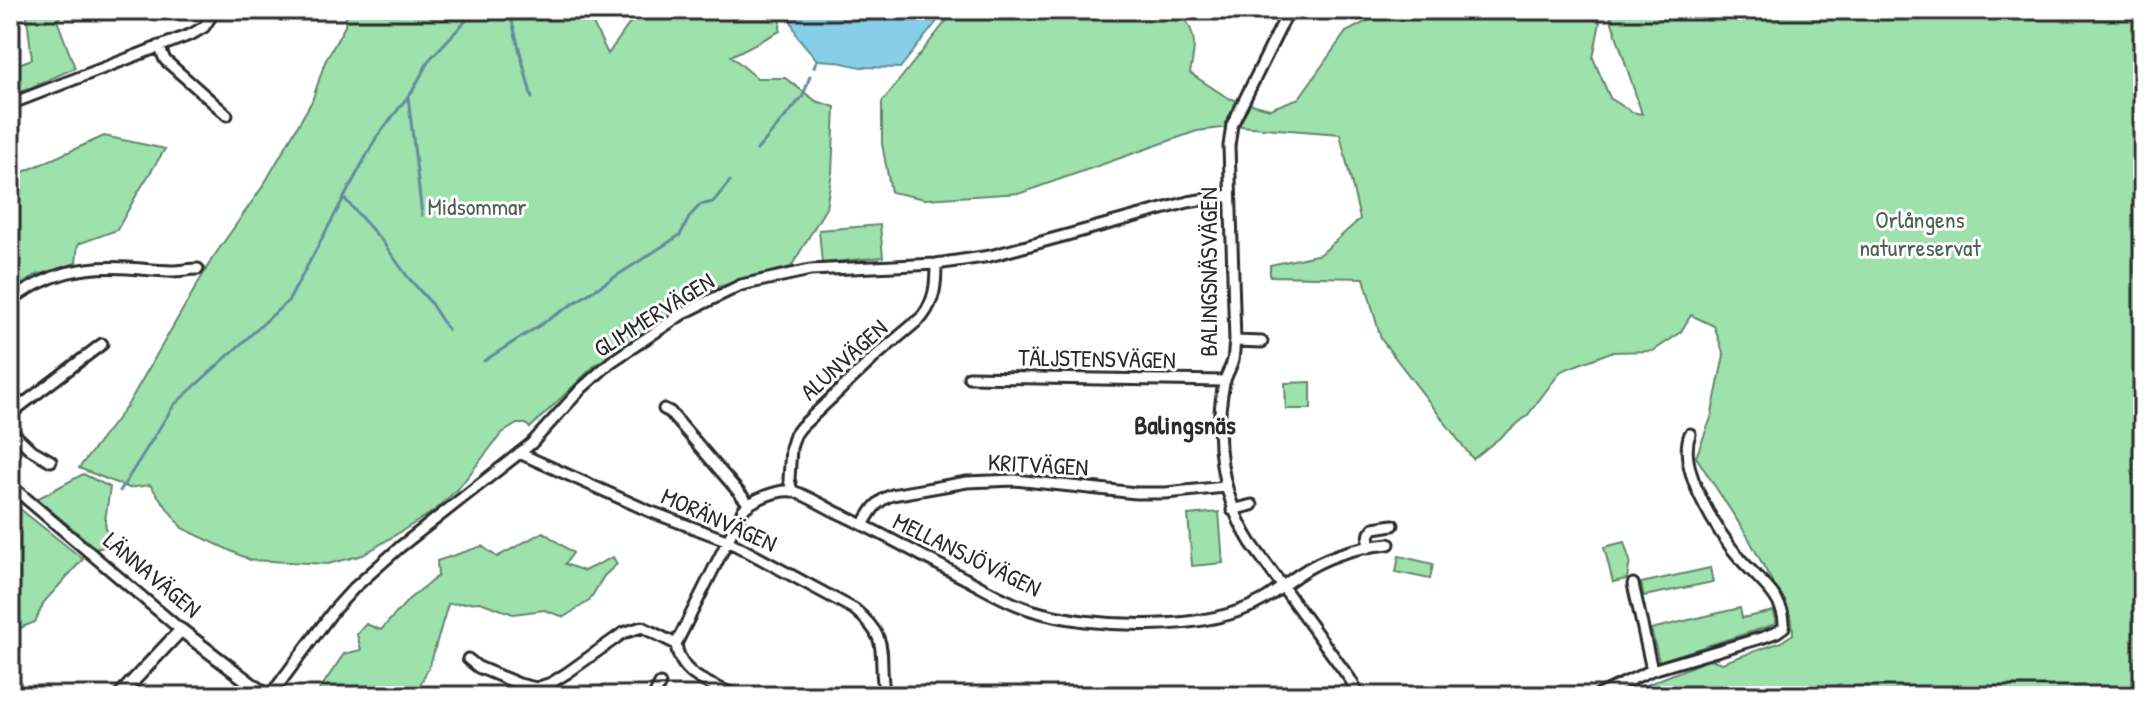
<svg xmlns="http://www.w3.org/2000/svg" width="2153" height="706" font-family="'Patrick Hand',sans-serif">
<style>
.green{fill:#9de1ad;stroke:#64866c;stroke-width:2}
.water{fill:#87cee8;stroke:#628d9c;stroke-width:2}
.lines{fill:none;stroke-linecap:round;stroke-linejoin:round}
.stream{stroke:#628d9c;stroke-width:3}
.minor-casing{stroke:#2b2b2b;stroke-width:15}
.major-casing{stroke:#2b2b2b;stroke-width:17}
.minor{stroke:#fff;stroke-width:9}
.major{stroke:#fff;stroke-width:11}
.labels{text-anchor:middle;stroke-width:6;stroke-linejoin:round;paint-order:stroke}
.park-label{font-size:24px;fill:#4d6252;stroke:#fff}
.street-label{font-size:24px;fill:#2b2b2b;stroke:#fff}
.neighbourhood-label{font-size:26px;font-weight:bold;fill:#2b2b2b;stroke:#fff}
</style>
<rect width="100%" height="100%" fill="#fff"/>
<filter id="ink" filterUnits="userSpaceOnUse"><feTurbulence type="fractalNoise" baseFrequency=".0125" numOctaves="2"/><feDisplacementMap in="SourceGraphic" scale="16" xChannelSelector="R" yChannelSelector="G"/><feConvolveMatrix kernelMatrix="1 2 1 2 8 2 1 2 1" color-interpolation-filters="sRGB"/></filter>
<g filter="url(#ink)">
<path class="green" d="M 26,10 L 68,10 L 57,20 L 75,68 L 10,97 L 10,67 L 32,59 Z
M 347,10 L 586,10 L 608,54 L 639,10 L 781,10 L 780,31 L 731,56 L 757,78 L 785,78 L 816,101 L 835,107 L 832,172 L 826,208 L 791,267 L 714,288 L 595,365 L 530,428 L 526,424 L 517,424 L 502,433 L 458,489 L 434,511 L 363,555 L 328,564 L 250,560 L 182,528 L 150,485 L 129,488 L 79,468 L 127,406 L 212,259 L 263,186 L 312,101 L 325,62 L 345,26 Z
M 955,10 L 1180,10 C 1197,35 1196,44 1190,73 L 1228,98 L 1270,109 L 1299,98 L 1346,32 L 1388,10 L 1445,16 L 1446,10 L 1574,10 L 1600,22 L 1593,58 L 1610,98 L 1632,112 L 1642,114 L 1608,10 L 2143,10 L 2143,696 L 1619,696 L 1710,659 L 1722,663 L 1781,642 L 1793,634 L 1792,619 L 1748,537 L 1696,457 L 1711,418 L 1724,355 L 1714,326 L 1691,315 L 1680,333 L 1653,351 L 1611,352 L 1561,371 L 1527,416 L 1473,459 L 1381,339 L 1364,278 L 1270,276 L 1270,265 L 1321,254 L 1360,219 L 1340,134 L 1239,126 L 1197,131 L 1021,193 L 925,199 L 891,192 L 882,144 L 882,102 Z
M 104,136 L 165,149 L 137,194 L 117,230 L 78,244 L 76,263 L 34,276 L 10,293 L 10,178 Z
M 880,225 L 883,257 L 822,263 L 819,230 Z
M 1311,382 L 1311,409 L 1286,409 L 1285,383 Z
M 83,474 L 110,487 L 105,521 L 108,545 L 97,549 L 37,499 Z
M 10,501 L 83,559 L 44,602 L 35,622 L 10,632 Z
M 1219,512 L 1223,563 L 1192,566 L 1188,515 Z
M 543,532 L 573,553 L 565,564 L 584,571 L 613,557 L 617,564 L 604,576 L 589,601 L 564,617 L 544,610 L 513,614 L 480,602 L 448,604 L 430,665 L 419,687 L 421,696 L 376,696 L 372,693 L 365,696 L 315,696 L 344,654 L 361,650 L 357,634 L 366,624 L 381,630 L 409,599 L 438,576 L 437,561 L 482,546 L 497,557 Z
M 1624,542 L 1630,561 L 1627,579 L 1613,582 L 1604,547 Z
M 1399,556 L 1433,564 L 1430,579 L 1396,572 Z
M 1710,568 L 1713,582 L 1644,596 L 1641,583 Z
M 1740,608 L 1742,618 L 1774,611 L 1776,624 L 1659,661 L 1651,629 Z"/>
<path class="water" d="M 787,10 L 946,10 L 900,68 L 861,67 L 833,61 L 817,60 L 797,36 Z"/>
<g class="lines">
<path class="stream" d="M 509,10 L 532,98
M 814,67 L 817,60
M 408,96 L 422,215
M 757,150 L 803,96 L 810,76
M 344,198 L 382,241 L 407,276 L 430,302 L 448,330
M 484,361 L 680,235 L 690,216 L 700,205 L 713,202 L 730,181
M 120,491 L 174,405 L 289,300 L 376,138 L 413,90 L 429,60 L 476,10"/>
<defs>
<path id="minor" d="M 1289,10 L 1232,125 L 1229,146 L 1235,341 C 1234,347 1234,354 1233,360 C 1231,368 1226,375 1224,383 C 1213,439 1221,495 1251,543 L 1350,679 L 1360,696
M 159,46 L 165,60 L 227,115
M 10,104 L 192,34 L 204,27 L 215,10
M 10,301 C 48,273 82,265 128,268 C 143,269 158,271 172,271 C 181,271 189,269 198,269
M 1235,341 L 1262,342
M 969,377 L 1225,381
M 664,409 L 670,412 L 748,503
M 10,414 L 102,344
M 10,430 L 30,449 L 51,461
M 519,453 L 649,511 L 726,540 L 854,609 C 894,642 876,654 885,696
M 10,485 L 181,630
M 792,491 L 789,479 L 791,448 L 795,435 L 801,427 L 877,355 L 922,317 C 935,300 936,285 936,264
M 1232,510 L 1252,505
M 863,525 C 871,511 876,501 892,495 L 967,482 L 1015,480 L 1136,493 L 1166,493 L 1225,487
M 1367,548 L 1370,533 L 1374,528 L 1393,525
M 1633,584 L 1652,670
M 676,644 L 743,510 C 751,500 778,489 792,491 C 802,493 826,507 836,512 C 880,532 923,557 966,579 C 987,590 1008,603 1031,610 C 1092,629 1207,633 1263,600 C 1275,593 1286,583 1298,575 C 1324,557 1357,547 1389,544
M 468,659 L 478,667 L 519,684 L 536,688 L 551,683 L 567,673 L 623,633 L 642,627 L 676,644 C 680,677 711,684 737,696
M 270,696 L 334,610 L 354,588 L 400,547 L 531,444 L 582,388 L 611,362 L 684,313 L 741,285 L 810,270 L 936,264 L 990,256 L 1188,202 L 1230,195
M 654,696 L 660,684
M 1596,696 L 1652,670 L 1764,637 L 1777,632 L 1784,627 C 1786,599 1759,580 1742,561 C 1720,536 1676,469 1690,434"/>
<path id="major" d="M 119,696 L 181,630 L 267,696"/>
</defs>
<use href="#minor" class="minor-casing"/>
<use href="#major" class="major-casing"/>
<use href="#minor" class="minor"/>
<use href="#major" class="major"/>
</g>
</g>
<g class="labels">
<g class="park-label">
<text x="477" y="215">Midsommar</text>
<text x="1920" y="228">Orlångens<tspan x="1920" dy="28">naturreservat</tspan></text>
</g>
<g class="street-label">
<text transform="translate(1209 272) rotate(-90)" y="8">BALINGSNÄSVÄGEN</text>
<text transform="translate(654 315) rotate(-32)" y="8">GLIMMERVÄGEN</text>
<text transform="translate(1097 359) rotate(1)" y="8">TÄLJSTENSVÄGEN</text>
<text transform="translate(844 360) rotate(-42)" y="8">ALUNVÄGEN</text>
<text transform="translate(1038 465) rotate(3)" y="8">KRITVÄGEN</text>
<text transform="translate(719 520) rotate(24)" y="8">MORÄNVÄGEN</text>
<text transform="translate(967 555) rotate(26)" y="8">MELLANSJÖVÄGEN</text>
<text transform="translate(152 575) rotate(40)" y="8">LÄNNAVÄGEN</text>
</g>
<g class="neighbourhood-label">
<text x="1185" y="434">Balingsnäs</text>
</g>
</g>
<rect width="2153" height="706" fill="none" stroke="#fff" stroke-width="40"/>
<rect x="20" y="20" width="2113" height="666" fill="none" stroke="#2b2b2b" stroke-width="3" filter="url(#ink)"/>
</svg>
